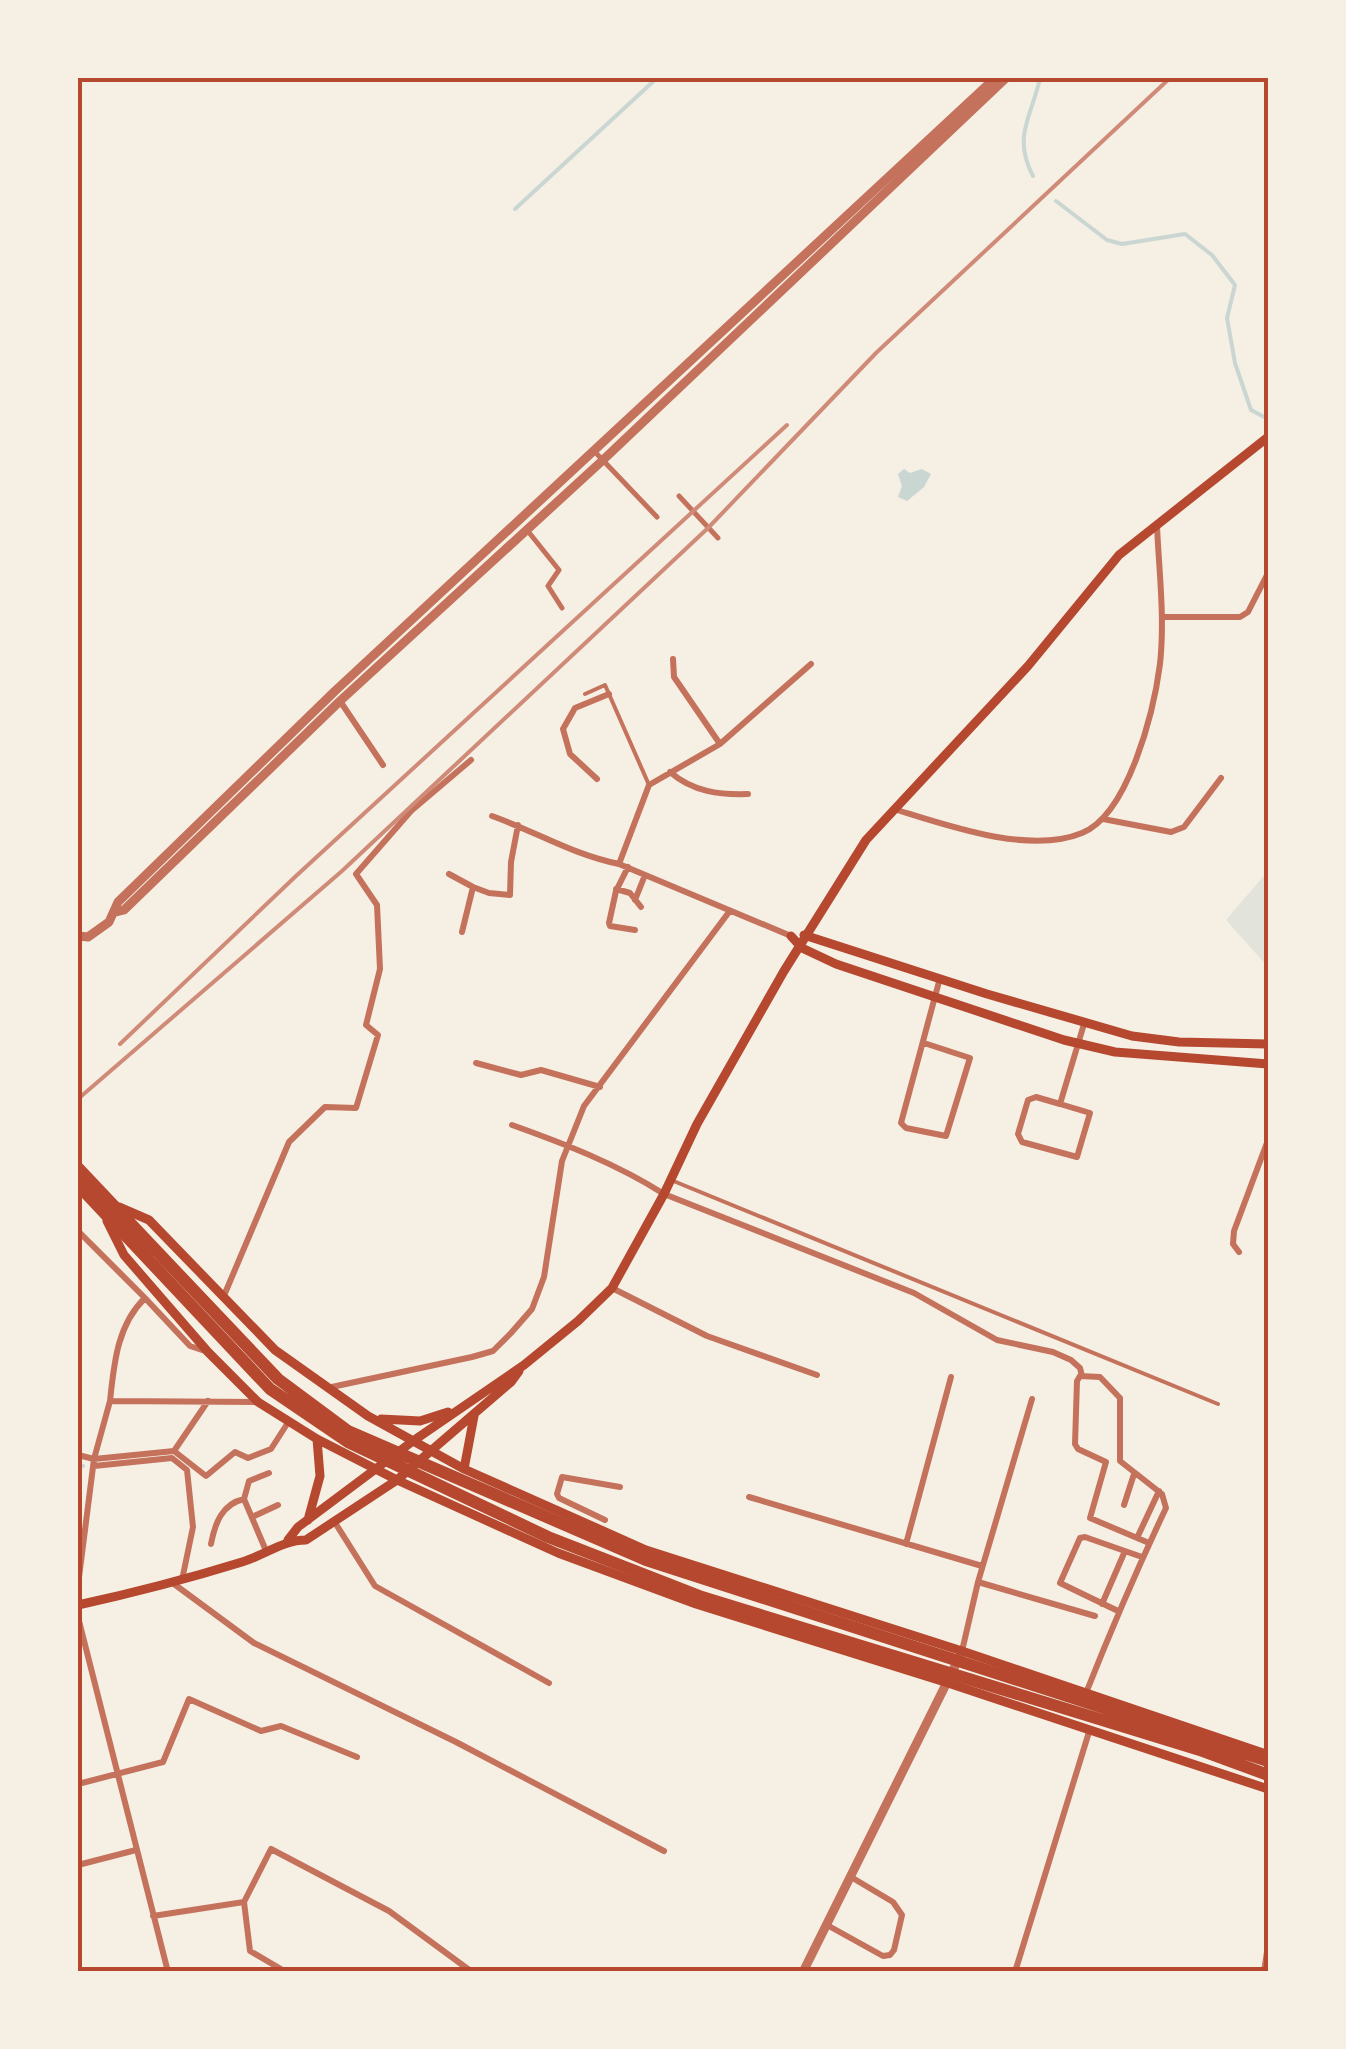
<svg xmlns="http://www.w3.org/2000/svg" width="1346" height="2049" font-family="Raleway,sans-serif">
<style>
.green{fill:#e2e4dc}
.water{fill:#c9d6d2}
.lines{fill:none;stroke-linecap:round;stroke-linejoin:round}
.stream{stroke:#c9d6d2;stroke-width:4}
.service{stroke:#c5725c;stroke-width:4}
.pedestrian{stroke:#c5725c;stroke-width:5}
.minor{stroke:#c5725c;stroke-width:6}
.tertiary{stroke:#c5725c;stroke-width:9}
.secondary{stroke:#b5482f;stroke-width:9}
.motorway{stroke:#b5482f;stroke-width:12}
.rail{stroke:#cf8b77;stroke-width:4}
.neatline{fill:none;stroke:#b5482f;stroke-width:4}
</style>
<rect width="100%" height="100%" fill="#f6efe4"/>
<path class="green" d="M 1268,871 L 1268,967 L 1226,920 Z"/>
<path class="water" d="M 904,469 L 910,473 L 922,469 L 931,474 L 924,487 L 907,501 L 898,497 L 902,486 L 898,474 Z"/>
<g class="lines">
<path class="stream" d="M 1033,176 C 1012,136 1032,116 1040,78
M 1056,201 L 1107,240 L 1122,244 L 1185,234 L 1212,255 L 1235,285 L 1227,318 L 1235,363 L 1251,410 L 1268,419
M 515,209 L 657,78
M 78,1466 L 83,1466"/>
<path class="service" d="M 585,694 L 605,685 L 649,785
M 671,1180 L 1218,1404"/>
<path class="pedestrian" d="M 596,453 L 657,517
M 679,496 L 718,538
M 527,530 L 559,570 L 548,586 L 562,608"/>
<path class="minor" d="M 1162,617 L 1240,617 L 1248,612 L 1268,573
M 673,659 L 674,677 L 720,744
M 340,701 L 383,765
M 670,772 C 693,792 720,795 748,794
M 597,779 L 570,754 L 563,729 L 575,708 L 609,694
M 894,809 C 946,825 1029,855 1082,833 C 1129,814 1154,710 1160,664 C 1165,618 1159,571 1157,526
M 492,816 C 537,832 571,854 619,864
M 1103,819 L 1171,832 L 1184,827 L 1221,778
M 628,867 L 616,891 L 609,923 L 610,926 L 635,930
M 449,874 L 473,887
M 616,889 L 630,893 L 641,907
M 635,900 L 645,875
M 462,932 L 473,887 L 489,893 L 510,895 L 511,862 L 518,825
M 791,936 L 619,864 L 649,785 L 720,744 L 811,664
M 924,1043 L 970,1058 L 946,1136 L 906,1128 L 901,1123 L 940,978
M 476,1063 L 521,1075 L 541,1070 L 600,1087
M 1060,1104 L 1090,1113 L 1077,1157 L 1022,1142 L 1018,1134 L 1028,1100 L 1036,1097 L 1060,1104 L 1084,1024
M 512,1125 C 565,1144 617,1164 664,1194 L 914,1293 L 997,1340 L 1053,1352 L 1071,1360 L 1080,1368 L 1082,1376
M 78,1231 L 145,1298
M 1239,1252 L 1233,1244 L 1234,1231 L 1268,1140
M 612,1288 L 707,1336 L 817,1375
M 223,1298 L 289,1142 L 325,1107 L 356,1108 L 378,1035 L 366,1025 L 380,969 L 377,905 L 356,874 L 411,811 L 471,760
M 327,1388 L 472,1357 L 493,1351 L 511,1333 L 532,1309 L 544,1277 L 562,1161 L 584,1106 L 729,912
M 110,1401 C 114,1364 117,1325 145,1298 L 190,1346 L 205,1351
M 174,1451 L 208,1401
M 78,1455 L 94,1459 L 174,1451 L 206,1476 L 235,1452 L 248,1458 L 271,1449 L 289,1421
M 94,1466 L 172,1458 L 187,1470 L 193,1527 L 182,1580
M 749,1497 L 982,1566
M 1124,1505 L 1134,1474
M 252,1517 L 278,1505
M 605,1520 L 559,1498 L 557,1494 L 562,1477 L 620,1487
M 334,1521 L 375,1586 L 549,1683
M 1137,1538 L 1159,1491
M 211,1544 C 215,1523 222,1504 244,1499
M 906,1544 L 951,1377
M 267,1553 L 244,1499 L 249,1481 L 269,1473
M 978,1582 L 1095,1616
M 174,1584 L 254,1643 L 456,1742 L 664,1851
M 78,1585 L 94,1459 L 110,1401 L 257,1402
M 1102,1604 L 1125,1551
M 1118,1611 L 1060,1583 L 1080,1538 L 1085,1537 L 1142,1557
M 78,1617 L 168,1972
M 962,1651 L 978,1582 L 1032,1399
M 1086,1693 C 1111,1630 1137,1569 1166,1508 L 1162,1494 L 1120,1461 L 1120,1398 L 1100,1377 L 1080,1376 L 1077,1381 L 1075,1444 L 1078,1449 L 1106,1462 L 1090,1518 L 1149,1543
M 78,1784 L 163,1762 L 189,1699 L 261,1731 L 281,1726 L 357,1757
M 78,1865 L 136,1850
M 153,1916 L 244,1902
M 827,1925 L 883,1956 L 890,1955 L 894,1950 L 902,1915 L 893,1902 L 851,1877
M 286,1972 L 250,1951 L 244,1902 L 271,1849 L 389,1911 L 472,1972
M 1015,1972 L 1089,1732
M 1264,1972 L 1268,1945"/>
<path class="tertiary" d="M 116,912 L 124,910 L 340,701 L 603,460 L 1006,78
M 78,936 L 88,937 L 109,922 L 118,902 L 335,691 L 995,78
M 803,1972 L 960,1656"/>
<path class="secondary" d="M 804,935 L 987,994 L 1132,1036 L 1179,1042 L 1268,1044
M 791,936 L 802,948 L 836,964 L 1064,1040 L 1115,1052 L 1268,1064
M 119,1207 L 149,1220 L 275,1350 L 368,1416 L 464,1469 L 646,1550 L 962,1651 L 1266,1754
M 107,1221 L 124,1255 L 208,1352 L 258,1402 L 317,1439 L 397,1480 L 558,1553 L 696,1604 L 948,1683 L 1268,1789
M 381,1419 L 420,1421 L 448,1412
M 464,1469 L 474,1416
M 308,1520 L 320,1476 L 317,1439
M 288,1540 L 298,1527 L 413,1441 L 524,1365 L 578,1321 L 612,1288 L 664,1194 L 697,1124 L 784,971 L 866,840 L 1028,666 L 1119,555 L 1268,437
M 78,1605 C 133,1593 187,1579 242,1562 C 265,1555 283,1540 306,1540 L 397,1480 L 511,1382 L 519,1371"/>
<path class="motorway" d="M 78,1168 L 278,1379 L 348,1431 L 646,1560 L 1268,1761
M 78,1185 L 270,1389 L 348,1442 L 548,1537 L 702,1597 L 1203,1751 L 1268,1775"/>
<path class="rail" d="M 120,1044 L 296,876 L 787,425
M 78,1099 L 342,871 L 708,528 L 876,353 L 1170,78"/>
</g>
<rect width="1346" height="2049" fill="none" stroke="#f6efe4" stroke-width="160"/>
<rect x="80" y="80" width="1186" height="1889" class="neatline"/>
</svg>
